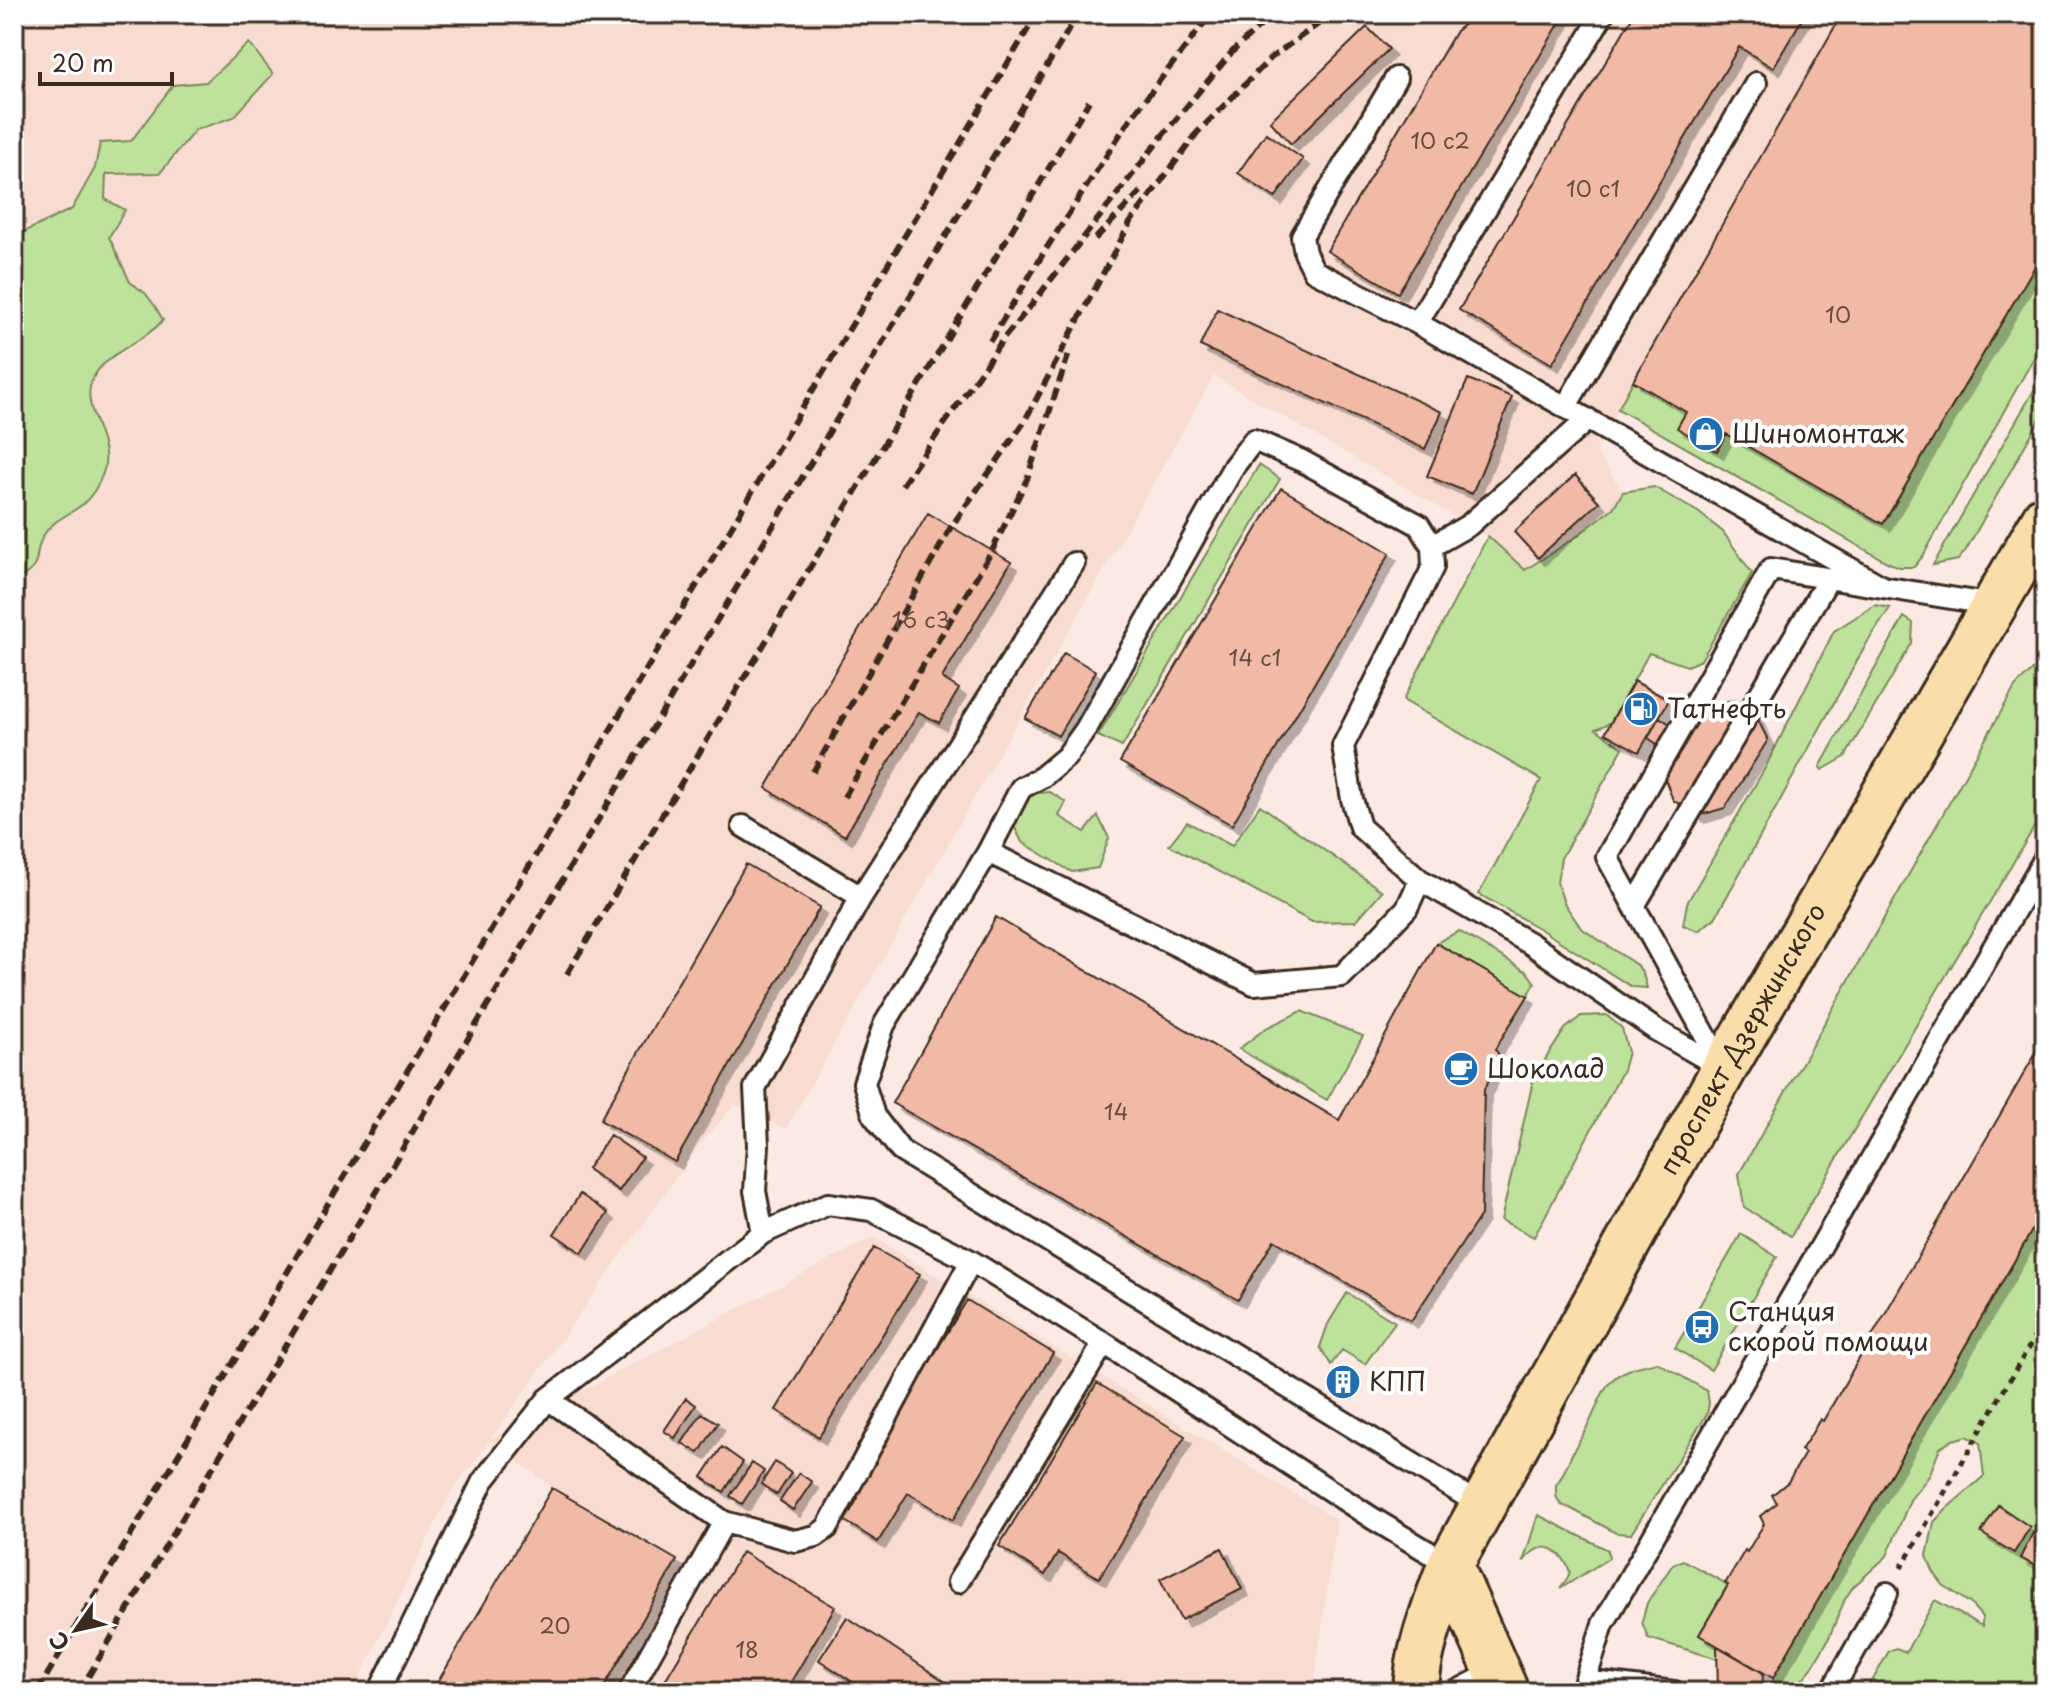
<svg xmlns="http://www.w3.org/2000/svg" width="2059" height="1706" font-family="'Playpen Sans',sans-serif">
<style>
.built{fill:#f8dcd1}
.green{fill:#bee29c;stroke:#7c865d;stroke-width:2}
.building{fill:#f1baa6;stroke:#3b2a1e;stroke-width:2;filter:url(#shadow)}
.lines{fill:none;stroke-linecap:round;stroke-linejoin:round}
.lane-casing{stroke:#3b2a1e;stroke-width:26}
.primary-casing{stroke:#3b2a1e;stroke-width:50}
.path{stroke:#3b2a1e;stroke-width:5;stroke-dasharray:6 6;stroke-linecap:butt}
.lane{stroke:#fff;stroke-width:20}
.primary{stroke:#f9deab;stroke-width:44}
.rail{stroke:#3b2a1e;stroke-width:6;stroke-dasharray:12 6;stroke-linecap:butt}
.labels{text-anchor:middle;stroke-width:8;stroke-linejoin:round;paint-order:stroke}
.number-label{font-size:22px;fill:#684e40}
.poi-label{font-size:26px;fill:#3b2a1e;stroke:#fff;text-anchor:start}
.street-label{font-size:26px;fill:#3b2a1e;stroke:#fff}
</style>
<defs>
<filter id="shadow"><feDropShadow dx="7" dy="7" stdDeviation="0" flood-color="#0004"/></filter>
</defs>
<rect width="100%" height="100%" fill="#fbeae4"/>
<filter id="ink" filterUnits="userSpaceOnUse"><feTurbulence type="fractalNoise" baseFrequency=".0125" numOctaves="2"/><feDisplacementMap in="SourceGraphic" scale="16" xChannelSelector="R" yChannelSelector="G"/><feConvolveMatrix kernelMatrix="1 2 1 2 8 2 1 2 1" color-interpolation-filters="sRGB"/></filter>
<g filter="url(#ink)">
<path class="built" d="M 14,14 L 2045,14 L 2045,249 L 1883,524 L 1727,435 L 1717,451 L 1633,381 L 1596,451 L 1623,492 L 1613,508 L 1576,537 L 1525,570 L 1488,536 L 1214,376 L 786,1129 L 735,1105 L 700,1144 L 491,1439 L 873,1237 L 1337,1520 L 1313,1692 L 601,1692 L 676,1560 L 557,1490 L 490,1441 L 450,1494 L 353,1692 L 14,1692 L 14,581 L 29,573 L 39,544 L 46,530 L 59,520 L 108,459 L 90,399 L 91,382 L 100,368 L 153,332 L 145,293 L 130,282 L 108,237 L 105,199 L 106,174 L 160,173 L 195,129 L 234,117 L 249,43 L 205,82 L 172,85 L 131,141 L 100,144 L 95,168 L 72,209 L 22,233 L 22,272 L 14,278 Z"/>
<path class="green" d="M 249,43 L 273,74 L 234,117 L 195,130 L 160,173 L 106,174 L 105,199 L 125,210 L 109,237 L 130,282 L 145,293 L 155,306 L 163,320 C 144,343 107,351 93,378 C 78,407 115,443 103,473 C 99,484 92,496 83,504 C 71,514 53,520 45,533 C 29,556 49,564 14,581 L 14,278 L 22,272 L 22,233 L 72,209 L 95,168 L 100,143 L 131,141 L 173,85 L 206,82 Z
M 2045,249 L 2045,338 L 1923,556 L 1914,567 L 1899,567 L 1887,562 L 1618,409 L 1633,381 L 1686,412 L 1717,450 L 1726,434 L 1883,524 Z
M 2045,371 L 2045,410 L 1966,550 L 1958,560 L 1933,565 Z
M 1259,465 L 1280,479 L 1122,747 L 1098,736 Z
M 1654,487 L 1698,512 L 1723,532 L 1752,573 L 1701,660 L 1687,666 L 1649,653 L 1610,723 L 1596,729 L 1623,748 L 1561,858 L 1557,882 L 1564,903 L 1581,928 L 1638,966 L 1643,974 L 1647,988 L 1632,987 L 1540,929 L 1479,894 L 1541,780 L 1403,700 L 1488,536 L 1525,570 L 1576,537 L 1613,508 L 1623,492 Z
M 1875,605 L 1890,608 L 1867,643 L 1715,918 L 1698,931 L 1683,925 L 1687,903 L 1766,766 L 1834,631 Z
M 1904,617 L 1913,623 L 1912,643 L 1845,757 L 1822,770 L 1820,767 Z
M 2045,654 L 2045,809 L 1791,1236 L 1744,1207 L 1739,1174 L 2015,687 L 2040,663 Z
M 1050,792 L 1066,802 L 1059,816 L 1085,832 L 1098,816 L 1109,838 L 1098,868 L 1072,872 L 1022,842 L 1010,818 L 1024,794 Z
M 1260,805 L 1382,891 L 1356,921 L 1312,922 L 1169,845 L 1187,822 L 1232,846 Z
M 1459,931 L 1527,972 L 1535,983 L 1528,996 L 1436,943 Z
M 1301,1011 L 1363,1036 L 1327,1100 L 1239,1049 L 1266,1028 Z
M 1606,1015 L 1622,1028 L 1628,1052 L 1623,1070 L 1534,1237 L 1501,1220 L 1534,1077 L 1565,1029 L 1581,1016 Z
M 2045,1208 L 2045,1692 L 1866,1692 L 1889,1651 L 1896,1648 L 1906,1652 L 1935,1600 L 1982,1626 L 1982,1617 L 1971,1604 L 1943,1585 L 1933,1571 L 1927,1556 L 1934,1522 L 1946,1509 L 1984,1476 L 1980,1443 L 1967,1436 L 1953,1440 L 1940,1448 L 1929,1476 L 1910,1500 L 1887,1556 L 1853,1587 L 1845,1599 L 1828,1640 L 1812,1668 L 1801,1681 L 1788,1689 L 1774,1684 L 1773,1678 Z
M 1741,1234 L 1777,1257 L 1711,1370 L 1675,1348 Z
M 1347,1293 L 1395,1322 L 1365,1364 L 1342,1350 L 1331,1365 L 1320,1347 L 1328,1324 Z
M 1657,1362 L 1707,1391 L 1709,1403 L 1707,1414 L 1631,1534 L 1616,1533 L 1570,1508 L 1561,1505 L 1556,1496 L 1556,1485 C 1564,1475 1567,1464 1573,1452 C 1577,1443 1584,1434 1588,1425 C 1595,1413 1599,1397 1607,1386 C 1618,1370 1640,1366 1657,1362 Z
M 1538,1515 L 1608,1550 L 1609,1558 L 1560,1589 L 1566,1581 L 1570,1572 C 1560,1546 1541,1538 1523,1562 Z
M 1683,1560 L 1728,1585 L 1699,1635 L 1717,1646 L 1718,1659 L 1648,1638 L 1642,1622 L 1647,1603 L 1673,1564 Z"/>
<path class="building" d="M 1477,14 L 1565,14 L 1398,293 L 1327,251 L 1456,31 Z
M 1634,14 L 1805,14 L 1773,68 L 1739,47 L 1552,364 L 1459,310 Z
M 1842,14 L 2045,14 L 2045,249 L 1883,524 L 1726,434 L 1717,451 L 1677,428 L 1686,412 L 1633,381 Z
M 1367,27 L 1389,49 L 1291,144 L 1270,121 Z
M 1266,133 L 1303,159 L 1275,198 L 1238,173 Z
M 1217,309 L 1442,412 L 1425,449 L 1200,346 Z
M 1468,379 L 1512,397 L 1472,494 L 1427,476 Z
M 1575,475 L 1599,502 L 1538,558 L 1514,532 Z
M 1281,488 L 1390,553 L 1232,825 L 1120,762 Z
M 928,513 L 1011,562 L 942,678 L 959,689 L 939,723 L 919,712 L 845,836 L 766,788 Z
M 1064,653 L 1096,671 L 1058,736 L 1025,718 Z
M 1634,681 L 1669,700 L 1639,752 L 1605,733 Z
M 1734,700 L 1755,714 L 1768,740 L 1725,808 L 1698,816 L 1673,800 L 1665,779 L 1674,755 L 1648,738 L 1659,717 L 1689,736 L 1709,705 Z
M 746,864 L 820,907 L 675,1162 L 600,1120 Z
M 996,917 L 1339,1120 L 1436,943 L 1528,996 L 1495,1049 L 1501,1058 L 1484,1089 L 1481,1215 L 1411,1321 L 1274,1240 L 1238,1300 L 892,1103 Z
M 2045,1037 L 2045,1208 L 1773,1678 L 1699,1635 L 1728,1585 L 1725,1584 L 1745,1550 L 1747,1552 L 1764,1524 L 1760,1516 L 1777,1503 L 1772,1495 L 1788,1482 L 1805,1453 L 1801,1450 L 1812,1433 L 1820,1419 L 1823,1421 Z
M 610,1135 L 642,1157 L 619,1191 L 587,1169 Z
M 580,1194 L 608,1213 L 582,1253 L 554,1234 Z
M 874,1248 L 920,1274 L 819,1437 L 776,1410 Z
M 967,1300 L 1053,1353 L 953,1520 L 908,1493 L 878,1542 L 845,1521 L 858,1498 L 850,1494 Z
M 1341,1373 L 1353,1380 L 1346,1392 L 1333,1384 Z
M 1097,1383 L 1185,1436 L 1099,1578 L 1058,1553 L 1045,1575 L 999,1546 Z
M 686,1398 L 696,1405 L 675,1438 L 664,1431 Z
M 702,1413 L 718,1423 L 699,1453 L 682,1443 Z
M 722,1447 L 743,1462 L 724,1492 L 702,1477 Z
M 775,1462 L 791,1473 L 777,1495 L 761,1484 Z
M 752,1463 L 764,1471 L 742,1504 L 730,1496 Z
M 799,1473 L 812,1482 L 793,1510 L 780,1501 Z
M 552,1488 L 677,1560 L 601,1692 L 432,1692 Z
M 1998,1505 L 2030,1527 L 2014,1553 L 1981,1533 Z
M 2033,1533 L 2045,1540 L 2045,1571 L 2020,1558 Z
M 1222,1548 L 1242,1589 L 1181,1620 L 1160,1579 Z
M 742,1552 L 835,1607 L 785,1692 L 658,1692 Z
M 847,1617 L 961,1692 L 868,1692 L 819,1660 Z
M 1717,1646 L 1763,1673 L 1762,1692 L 1718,1692 Z"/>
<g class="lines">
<defs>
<path id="lane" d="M 1396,78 L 1302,236 L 1305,253 L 1314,271 L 1417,323 L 1883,587
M 1417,323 L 1603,14
M 1566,406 L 1756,83
M 1432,546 L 1469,525 L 1588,419
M 743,826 L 861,897
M 988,852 L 1254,984 L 1342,976 L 1407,908 L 1420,880
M 1634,906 L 1829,578
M 1724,1069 L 1607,857 L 1771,569 L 1994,605
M 763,1233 L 755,1191 L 758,1145 L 755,1088 L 861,897 L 1074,563
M 548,1399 L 724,1522 L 629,1692
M 1482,1506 L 901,1151 L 874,1116 L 864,1083 L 884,1025 L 988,852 L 1021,788 L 1042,777 L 1066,757 L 1086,729 L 1234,466 L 1254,440 L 1302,461 L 1419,525 L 1432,546 L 1433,567 L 1343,746 L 1352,799 L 1360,827 L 1420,880 L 1531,944 L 1656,1030 L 1724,1069
M 724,1522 L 795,1541 L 816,1536 L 827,1528 L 971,1261
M 958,1582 L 1104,1343
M 1585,1681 L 1674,1692
M 379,1692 L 483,1481 L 548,1399 L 763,1233 L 828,1204 L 871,1210 L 971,1261 L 1104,1343 L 1372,1518 L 1450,1565
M 1455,1692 L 1498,1670
M 1588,1692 L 1585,1681 L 1603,1624 L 2045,858
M 1831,1692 L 1887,1593"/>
<g id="primary">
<path d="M 1450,1565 L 1506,1692"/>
<path id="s1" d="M 1416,1692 C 1417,1649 1436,1605 1450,1565 L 1724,1069 L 2045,518"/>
</g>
</defs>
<use href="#lane" class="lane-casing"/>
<use href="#primary" class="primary-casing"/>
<path class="path" d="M 1901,1568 L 2045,1319"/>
<use href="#lane" class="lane"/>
<use href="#primary" class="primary"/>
<path class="rail" d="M 1192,138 L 1272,57 L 1332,14
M 1095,239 L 1145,187
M 990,341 L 1046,249 L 1130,119 L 1211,14
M 902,485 L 1004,338 L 1029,308 L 1167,130 L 1232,52 L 1273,14
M 813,772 L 951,527 L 1023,424 L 1130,223 L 1200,129
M 844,797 L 992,551 L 1027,479 L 1069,353
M 567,974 L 1089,101
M 37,1692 L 1037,14
M 79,1692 L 1078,14"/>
</g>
</g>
<defs>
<symbol id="shop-disc" viewBox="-11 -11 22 22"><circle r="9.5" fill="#1f6fb2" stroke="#fff"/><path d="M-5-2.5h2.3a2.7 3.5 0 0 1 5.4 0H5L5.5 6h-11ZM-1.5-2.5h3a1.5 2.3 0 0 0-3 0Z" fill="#fff"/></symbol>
<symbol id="fuel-disc" viewBox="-11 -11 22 22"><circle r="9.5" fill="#1f6fb2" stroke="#fff"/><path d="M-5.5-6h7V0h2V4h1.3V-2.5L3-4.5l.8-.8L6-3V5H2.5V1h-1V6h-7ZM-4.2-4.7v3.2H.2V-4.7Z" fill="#fff"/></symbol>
<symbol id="cafe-disc" viewBox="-11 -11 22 22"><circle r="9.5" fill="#1f6fb2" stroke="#fff"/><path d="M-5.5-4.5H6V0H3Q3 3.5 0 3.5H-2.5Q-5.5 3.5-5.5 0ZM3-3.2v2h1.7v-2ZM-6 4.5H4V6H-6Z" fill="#fff"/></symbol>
<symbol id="bus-disc" viewBox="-11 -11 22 22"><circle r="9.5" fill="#1f6fb2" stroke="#fff"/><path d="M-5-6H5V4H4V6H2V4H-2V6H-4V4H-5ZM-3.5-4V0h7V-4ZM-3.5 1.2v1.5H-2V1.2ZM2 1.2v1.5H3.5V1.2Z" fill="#fff"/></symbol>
<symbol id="building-disc" viewBox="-11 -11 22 22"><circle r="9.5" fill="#1f6fb2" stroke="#fff"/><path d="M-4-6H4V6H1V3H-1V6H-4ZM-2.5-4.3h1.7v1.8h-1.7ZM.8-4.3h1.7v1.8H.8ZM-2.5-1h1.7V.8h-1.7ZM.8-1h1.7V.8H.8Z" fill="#fff"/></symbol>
</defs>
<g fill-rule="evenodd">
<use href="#shop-disc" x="1686" y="414" width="40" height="40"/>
<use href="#fuel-disc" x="1621" y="689" width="40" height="40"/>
<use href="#cafe-disc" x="1441" y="1049" width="40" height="40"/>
<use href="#bus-disc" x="1682" y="1307" width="40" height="40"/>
<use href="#building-disc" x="1323" y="1362" width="40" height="40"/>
</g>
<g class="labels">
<g class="number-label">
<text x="1440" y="149">10 с2</text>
<text x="1593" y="197">10 с1</text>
<text x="1838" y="323">10</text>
<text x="921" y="628">16 с3</text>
<text x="1255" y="666">14 с1</text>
<text x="1116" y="1120">14</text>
<text x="555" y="1634">20</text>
<text x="747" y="1658">18</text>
</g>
<g class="poi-label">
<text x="1732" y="443">Шиномонтаж</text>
<text x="1667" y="718">Татнефть</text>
<text x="1487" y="1078">Шоколад</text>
<text x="1728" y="1321">Станция<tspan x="1728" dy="30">скорой помощи</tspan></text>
<text x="1369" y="1391">КПП</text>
</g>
<g class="street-label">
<text dy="9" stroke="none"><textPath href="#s1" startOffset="734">проспект Дзержинского</textPath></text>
</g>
</g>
<rect width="2059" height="1706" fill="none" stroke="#fff" stroke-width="48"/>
<rect x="24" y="24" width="2011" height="1658" fill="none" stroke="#3b2a1e" stroke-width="3" filter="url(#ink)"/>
<g transform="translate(76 1630) rotate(236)" stroke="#ffffff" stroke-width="6" paint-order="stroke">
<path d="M0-6L14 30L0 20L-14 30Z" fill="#3b2a1e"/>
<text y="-12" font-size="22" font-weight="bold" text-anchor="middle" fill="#3b2a1e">С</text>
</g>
<path d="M40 72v12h132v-12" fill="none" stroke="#3b2a1e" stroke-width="4"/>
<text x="52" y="72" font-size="24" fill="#3b2a1e" stroke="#ffffff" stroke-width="6" paint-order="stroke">20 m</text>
</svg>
